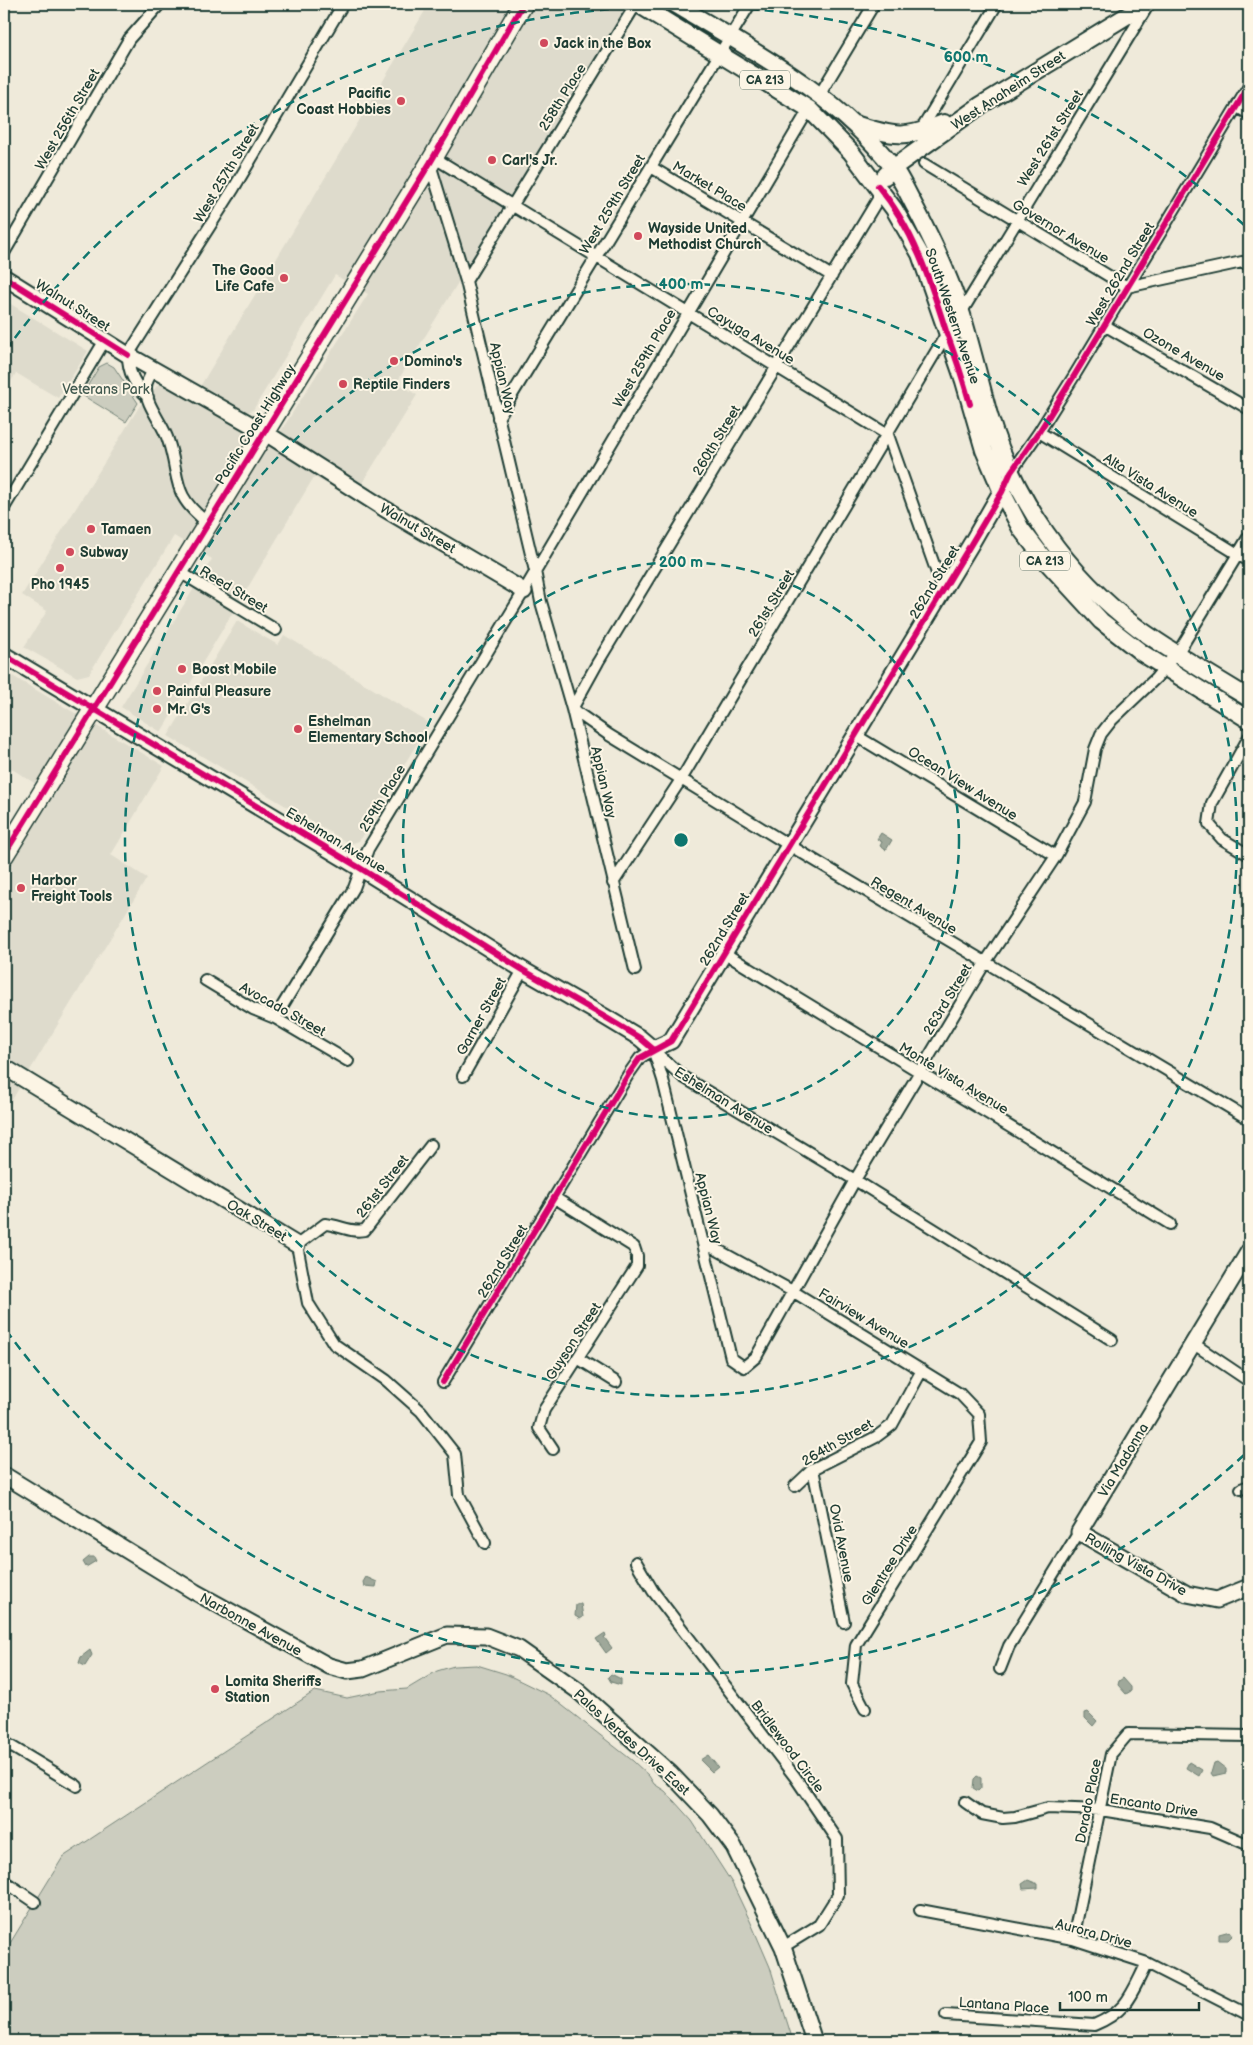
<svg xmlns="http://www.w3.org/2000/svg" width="1253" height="2045" font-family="'Balsamiq Sans',sans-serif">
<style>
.built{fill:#dedbcc}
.green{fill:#cccdbf;stroke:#76857a}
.water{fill:#9fa89a;stroke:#6c7d71}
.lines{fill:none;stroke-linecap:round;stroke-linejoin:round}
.street-casing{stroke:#1f3d34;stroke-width:14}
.secondary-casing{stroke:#1f3d34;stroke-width:19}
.primary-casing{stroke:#1f3d34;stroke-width:20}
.highway-casing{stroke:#1f3d34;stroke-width:22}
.street{stroke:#fcf5e5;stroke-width:10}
.secondary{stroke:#fcf5e5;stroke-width:15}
.primary{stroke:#fcf5e5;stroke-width:16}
.highway{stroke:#fcf5e5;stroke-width:19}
.cycleway-casing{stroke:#fcf5e5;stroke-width:9}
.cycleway{stroke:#d6006c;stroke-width:6}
.ring{fill:none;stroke:#0f766e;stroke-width:2.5;stroke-dasharray:9 6}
.poi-dot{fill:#d1495b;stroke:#fcf5e5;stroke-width:2}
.labels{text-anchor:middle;stroke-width:4;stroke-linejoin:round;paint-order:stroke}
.shield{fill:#fcf5e5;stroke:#617469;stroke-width:1}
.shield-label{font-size:12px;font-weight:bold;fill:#1f3d34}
.poi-label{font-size:14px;font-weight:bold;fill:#1f3d34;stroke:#fcf5e5;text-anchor:start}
.street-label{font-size:14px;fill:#1f3d34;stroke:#fcf5e5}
.park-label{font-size:14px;fill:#425a50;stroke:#fcf5e5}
.centre{fill:#0f766e;stroke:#fcf5e5;stroke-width:2.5}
.ring-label{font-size:15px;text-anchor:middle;font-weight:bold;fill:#0f766e;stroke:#fcf5e5;stroke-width:4;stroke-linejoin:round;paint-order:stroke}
</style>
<rect width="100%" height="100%" fill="#efeada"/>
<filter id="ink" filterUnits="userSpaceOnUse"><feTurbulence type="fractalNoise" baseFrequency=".02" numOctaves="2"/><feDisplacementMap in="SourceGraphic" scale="10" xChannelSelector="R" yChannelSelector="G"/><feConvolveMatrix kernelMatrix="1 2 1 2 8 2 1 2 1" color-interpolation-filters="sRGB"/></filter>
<g filter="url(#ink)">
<path class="built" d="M 429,4 L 629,4 L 397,382 L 417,395 L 353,498 L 314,477 L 161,732 L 121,707 L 212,559 L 174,536 L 89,674 L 77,677 L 24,647 L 47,611 L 22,595 L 139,407 L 162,380 L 272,445 L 368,294 L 335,275 L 253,410 L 247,412 L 201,385 Z
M 4,300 L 88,351 L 58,398 L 16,373 L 4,393 Z
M 237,621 L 278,645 L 284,635 L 429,723 L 359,841 L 350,844 L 168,736 Z
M 4,671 L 164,766 L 111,855 L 147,878 L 4,1113 L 4,877 L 52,794 L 4,764 Z"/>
<path class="green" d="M 107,363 L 114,367 L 138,403 L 126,422 L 82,395 L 99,367 Z
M 477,1665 L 506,1674 L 549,1695 L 633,1761 L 649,1776 L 654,1784 L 665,1791 L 692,1821 L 732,1883 L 751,1923 L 770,1967 L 793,2041 L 4,2041 L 4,1953 L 63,1857 L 315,1691 L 347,1698 L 380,1691 L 407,1689 L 437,1671 L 454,1666 Z"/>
<path class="water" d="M 881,833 L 892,840 L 886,850 L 880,846 L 882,842 L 877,839 Z
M 89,1557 L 94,1557 L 96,1561 L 86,1567 L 83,1562 Z
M 366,1577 L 377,1582 L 376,1587 L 364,1586 L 363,1582 Z
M 576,1604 L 581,1604 L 583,1617 L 580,1619 L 575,1616 Z
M 605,1633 L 606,1636 L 604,1637 L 612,1648 L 606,1653 L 596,1639 Z
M 90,1650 L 92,1655 L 85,1666 L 79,1663 L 81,1657 Z
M 611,1674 L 621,1679 L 621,1685 L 611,1682 L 608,1677 Z
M 1123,1678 L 1131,1687 L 1131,1691 L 1126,1694 L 1118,1685 L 1119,1681 Z
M 1088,1712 L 1097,1721 L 1093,1726 L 1085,1718 L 1085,1713 Z
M 708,1755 L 718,1767 L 712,1772 L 700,1760 Z
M 1189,1762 L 1202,1770 L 1199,1776 L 1186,1768 Z
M 1217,1762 L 1226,1769 L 1226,1773 L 1213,1776 L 1211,1773 L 1214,1763 Z
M 977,1776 L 981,1778 L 981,1788 L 978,1791 L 973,1788 L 974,1779 Z
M 1028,1880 L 1038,1884 L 1038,1888 L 1023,1889 L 1022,1884 Z
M 1230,1931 L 1233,1935 L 1228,1940 L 1219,1940 L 1219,1934 Z"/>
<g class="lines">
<defs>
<path id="street" d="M 820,94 L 874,4
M 1237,107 L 1249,114
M 924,125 L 997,4
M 433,157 L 888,435 L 943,590
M 430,164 L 466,281 L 535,571 L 541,602 L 572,709 L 635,970
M 924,164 L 1127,287 L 1242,262 L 1249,265
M 651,167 L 832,276
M 878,189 L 878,199 L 598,662 L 572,709 L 609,735 L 789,845 L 1247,1118
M 4,253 L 129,39 L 160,4
M 466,281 L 636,4
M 961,313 L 1147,7
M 1104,325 L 1249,409
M 154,369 C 151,374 146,381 146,387 C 145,405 163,423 168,440 C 181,479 170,494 208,523
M 148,397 C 135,386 128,372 128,355 L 234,188 L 343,4
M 498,418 L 750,4
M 1039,432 L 1249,561
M 1011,472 L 1039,432 L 1074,376 L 1249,86
M 4,508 L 105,340
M 178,571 L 276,630
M 855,735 L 1056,856
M 1249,737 L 1212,803 L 1209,824 L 1222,839 L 1249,855
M 613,883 L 682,778 L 947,333
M 724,953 L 1170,1224
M 205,980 L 253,1009 L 275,1018 L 348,1061
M 275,1018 L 354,888 L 368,849 L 524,591 L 809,109
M 653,1049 L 663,1080 L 731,1358 L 744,1367 L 756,1357 L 855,1180 L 985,963 L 1056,856 L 1085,802 L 1095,749 L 1101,734 L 1112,720 L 1156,678 L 1182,646 L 1249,536
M 655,1052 L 683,1077 L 855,1180 L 1112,1340
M 463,1076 L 523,970
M 431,1145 L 365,1230 C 350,1233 340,1225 325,1224 L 297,1245 L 308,1303 L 334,1344 L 386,1380 L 421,1411 L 455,1454 L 459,1495 L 485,1543
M 703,1242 L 794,1292 L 960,1394 L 979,1414 L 981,1442 L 856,1645 L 852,1684 L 865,1709
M 1194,1344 L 1249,1381
M 579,1359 L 616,1382
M 443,1382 L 628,1075 L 640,1058 L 653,1049
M 553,1449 L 539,1428 L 544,1410 L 637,1266 L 637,1256 L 634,1247 L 555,1198
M 813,1469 L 844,1622
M 795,1486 L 813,1469 L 876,1437 L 892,1425 L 922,1370
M 1241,1489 L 1249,1486
M 636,1562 L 653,1591 L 795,1777 L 837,1839 L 838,1895 L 819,1925 L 783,1947
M 1000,1669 L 1009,1646 L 1079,1532
M 4,1742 L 77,1786
M 965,1802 L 982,1814 L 1003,1818 L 1015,1817 L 1048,1808 L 1101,1810 L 1210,1828 L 1249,1845
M 4,1881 L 35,1902
M 920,1910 L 1073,1939 L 1147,1963 L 1249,2015
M 1073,1939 L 1111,1754 L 1128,1734 L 1249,1736
M 946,2015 L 1094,2025 C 1128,2011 1131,1994 1147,1963"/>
<path id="secondary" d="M 4,277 L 128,355 L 264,432 L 385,509 L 524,591
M 4,655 L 360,868 L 523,970 L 605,1017 L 640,1038 L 653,1049 L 671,1041 L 971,544 L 1006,483
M 4,1067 L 297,1245
M 1249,1251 L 1079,1532 L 1187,1594 L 1217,1600 L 1249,1587
M 4,1475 L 195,1592 L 329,1666 L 347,1671 L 363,1669 L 447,1635 L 486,1636 L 519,1649 L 577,1690 L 670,1773 L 710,1815 L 734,1847 L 783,1947 L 814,2041"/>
<path id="primary" d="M 638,4 L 809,109 L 851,152 L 894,209 L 920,254 L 964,381 L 984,450 L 1002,492 L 1021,529 L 1045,560 L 1101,621 L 1142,653 L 1249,720
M 675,4 C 753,51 835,93 892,166 C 901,178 908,194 915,207 C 933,241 950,278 962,315 C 972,348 980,382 989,415 C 1014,499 1067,575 1138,628 C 1173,653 1212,676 1249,698
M 855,124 C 895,137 905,139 944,123
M 885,176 L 893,168 L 981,105 L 1146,4"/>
<path id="highway" d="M 4,855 L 430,163 L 523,4"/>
</defs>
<use href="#street" class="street-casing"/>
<use href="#secondary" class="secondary-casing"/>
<use href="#primary" class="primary-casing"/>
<use href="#highway" class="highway-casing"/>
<use href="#street" class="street"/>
<use href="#secondary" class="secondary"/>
<use href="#primary" class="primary"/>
<use href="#highway" class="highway"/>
<defs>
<path id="cycleway" d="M 878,186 C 913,228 930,280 946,331 C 955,355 963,379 970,404
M 4,277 L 128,355
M 4,655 L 360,868 L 523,970 L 605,1017 L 640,1038 L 653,1049
M 4,855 L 430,163 L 523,4
M 443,1382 L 628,1075 L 640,1058 L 671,1041 L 971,544 L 1002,492 L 1011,472 L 1039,432 L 1074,376 L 1249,86"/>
</defs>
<use href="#cycleway" class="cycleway-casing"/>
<use href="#cycleway" class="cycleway"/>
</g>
</g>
<g class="ring">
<circle cx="681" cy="840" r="278"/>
<circle cx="681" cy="840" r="556"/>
<path d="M1244 1455A834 834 0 0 1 6 1330M6 350A834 834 0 0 1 1244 225"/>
</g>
<g class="poi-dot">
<circle cx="544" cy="43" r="5"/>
<circle cx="401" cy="101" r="5"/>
<circle cx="492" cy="160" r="5"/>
<circle cx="638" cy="236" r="5"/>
<circle cx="284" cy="278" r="5"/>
<circle cx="394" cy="361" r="5"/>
<circle cx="343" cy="384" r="5"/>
<circle cx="91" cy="529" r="5"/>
<circle cx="70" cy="552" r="5"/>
<circle cx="60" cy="568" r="5"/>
<circle cx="182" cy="669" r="5"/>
<circle cx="157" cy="691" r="5"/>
<circle cx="157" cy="709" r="5"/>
<circle cx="298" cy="729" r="5"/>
<circle cx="21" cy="888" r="5"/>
<circle cx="215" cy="1689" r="5"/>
</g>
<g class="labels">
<g class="shield">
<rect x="740" y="70.5" width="50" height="19" rx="4"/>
<rect x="1020" y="551.5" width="50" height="19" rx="4"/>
</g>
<g class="shield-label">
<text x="765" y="84">CA 213</text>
<text x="1045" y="565">CA 213</text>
</g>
<g class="poi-label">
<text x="554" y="48">Jack in the Box</text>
<text x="391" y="98" text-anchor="end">Pacific<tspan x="391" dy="16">Coast Hobbies</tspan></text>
<text x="502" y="165">Carl's Jr.</text>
<text x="648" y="233">Wayside United<tspan x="648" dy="16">Methodist Church</tspan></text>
<text x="274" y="275" text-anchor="end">The Good<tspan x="274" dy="16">Life Cafe</tspan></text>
<text x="404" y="366">Domino's</text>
<text x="353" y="389">Reptile Finders</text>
<text x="101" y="534">Tamaen</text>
<text x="80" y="557">Subway</text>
<text x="60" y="589" text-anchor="middle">Pho 1945</text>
<text x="192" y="674">Boost Mobile</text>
<text x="167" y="696">Painful Pleasure</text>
<text x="167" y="714">Mr. G's</text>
<text x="308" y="726">Eshelman<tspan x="308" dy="16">Elementary School</tspan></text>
<text x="31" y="885">Harbor<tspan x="31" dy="16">Freight Tools</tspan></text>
<text x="225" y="1686">Lomita Sheriffs<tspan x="225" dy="16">Station</tspan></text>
</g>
<g class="street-label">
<text transform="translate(1008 90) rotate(-33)" y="5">West Anaheim Street</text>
<text transform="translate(562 97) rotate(-58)" y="5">258th Place</text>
<text transform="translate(67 119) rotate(-60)" y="5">West 256th Street</text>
<text transform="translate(1050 138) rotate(-58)" y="5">West 261st Street</text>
<text transform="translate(226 173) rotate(-59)" y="5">West 257th Street</text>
<text transform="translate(710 186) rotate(31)" y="5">Market Place</text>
<text transform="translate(612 204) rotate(-59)" y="5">West 259th Street</text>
<text transform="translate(1061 231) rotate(31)" y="5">Governor Avenue</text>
<text transform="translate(1120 274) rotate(-59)" y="5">West 262nd Street</text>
<text transform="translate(73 305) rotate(32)" y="5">Walnut Street</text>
<text transform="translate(953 316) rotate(71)" y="5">South Western Avenue</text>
<text transform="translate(751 335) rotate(31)" y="5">Cayuga Avenue</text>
<text transform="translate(1184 354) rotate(30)" y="5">Ozone Avenue</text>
<text transform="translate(644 358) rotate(-60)" y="5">West 259th Place</text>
<text transform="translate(503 378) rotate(77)" y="5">Appian Way</text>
<text transform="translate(255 424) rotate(-58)" y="5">Pacific Coast Highway</text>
<text transform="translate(716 440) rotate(-59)" y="5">260th Street</text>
<text transform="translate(1151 485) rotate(32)" y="5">Alta Vista Avenue</text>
<text transform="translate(418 528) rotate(30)" y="5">Walnut Street</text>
<text transform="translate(934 582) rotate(-59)" y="5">262nd Street</text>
<text transform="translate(234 589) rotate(31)" y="5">Reed Street</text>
<text transform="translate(771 603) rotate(-59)" y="5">261st Street</text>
<text transform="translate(604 782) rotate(77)" y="5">Appian Way</text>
<text transform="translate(963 783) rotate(32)" y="5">Ocean View Avenue</text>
<text transform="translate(382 798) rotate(-59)" y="5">259th Place</text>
<text transform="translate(336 840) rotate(31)" y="5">Eshelman Avenue</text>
<text transform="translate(914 905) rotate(31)" y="5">Regent Avenue</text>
<text transform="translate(724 929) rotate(-59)" y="5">262nd Street</text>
<text transform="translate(947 999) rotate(-59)" y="5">263rd Street</text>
<text transform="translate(283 1009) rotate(29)" y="5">Avocado Street</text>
<text transform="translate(481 1016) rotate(-61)" y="5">Garner Street</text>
<text transform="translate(954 1078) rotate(31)" y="5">Monte Vista Avenue</text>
<text transform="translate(724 1100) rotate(32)" y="5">Eshelman Avenue</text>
<text transform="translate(382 1186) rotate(-52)" y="5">261st Street</text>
<text transform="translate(709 1208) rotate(76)" y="5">Appian Way</text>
<text transform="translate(257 1220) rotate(31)" y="5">Oak Street</text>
<text transform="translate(502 1261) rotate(-59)" y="5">262nd Street</text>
<text transform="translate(864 1318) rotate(31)" y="5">Fairview Avenue</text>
<text transform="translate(573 1341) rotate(-57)" y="5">Guyson Street</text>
<text transform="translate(837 1442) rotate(-30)" y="5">264th Street</text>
<text transform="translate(1123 1460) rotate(-59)" y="5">Via Madonna</text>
<text transform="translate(842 1543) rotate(79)" y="5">Ovid Avenue</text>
<text transform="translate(1136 1564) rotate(29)" y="5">Rolling Vista Drive</text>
<text transform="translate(889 1565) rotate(-58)" y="5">Glentree Drive</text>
<text transform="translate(251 1624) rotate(29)" y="5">Narbonne Avenue</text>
<text transform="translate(632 1742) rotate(42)" y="5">Palos Verdes Drive East</text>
<text transform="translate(788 1746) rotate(53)" y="5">Bridlewood Circle</text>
<text transform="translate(1088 1801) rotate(-79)" y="5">Dorado Place</text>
<text transform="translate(1154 1805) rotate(9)" y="5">Encanto Drive</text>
<text transform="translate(1094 1933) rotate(15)" y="5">Aurora Drive</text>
<text transform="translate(1004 2005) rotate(4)" y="5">Lantana Place</text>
</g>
<g class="park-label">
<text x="106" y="394">Veterans Park</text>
</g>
</g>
<circle cx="681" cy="840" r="8" class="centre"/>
<g class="ring-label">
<text x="966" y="62">600 m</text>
<text x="681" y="289">400 m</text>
<text x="681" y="567">200 m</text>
</g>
<rect width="1253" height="2045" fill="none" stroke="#fcf5e5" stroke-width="20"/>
<rect x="10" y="10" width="1233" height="2025" fill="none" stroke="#1f3d34" stroke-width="2" filter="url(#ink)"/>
<path d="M1060 2002v8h139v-8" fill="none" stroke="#1f3d34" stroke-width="2.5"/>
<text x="1068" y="2002" font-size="15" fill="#1f3d34" stroke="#fcf5e5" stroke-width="4" paint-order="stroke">100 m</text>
</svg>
